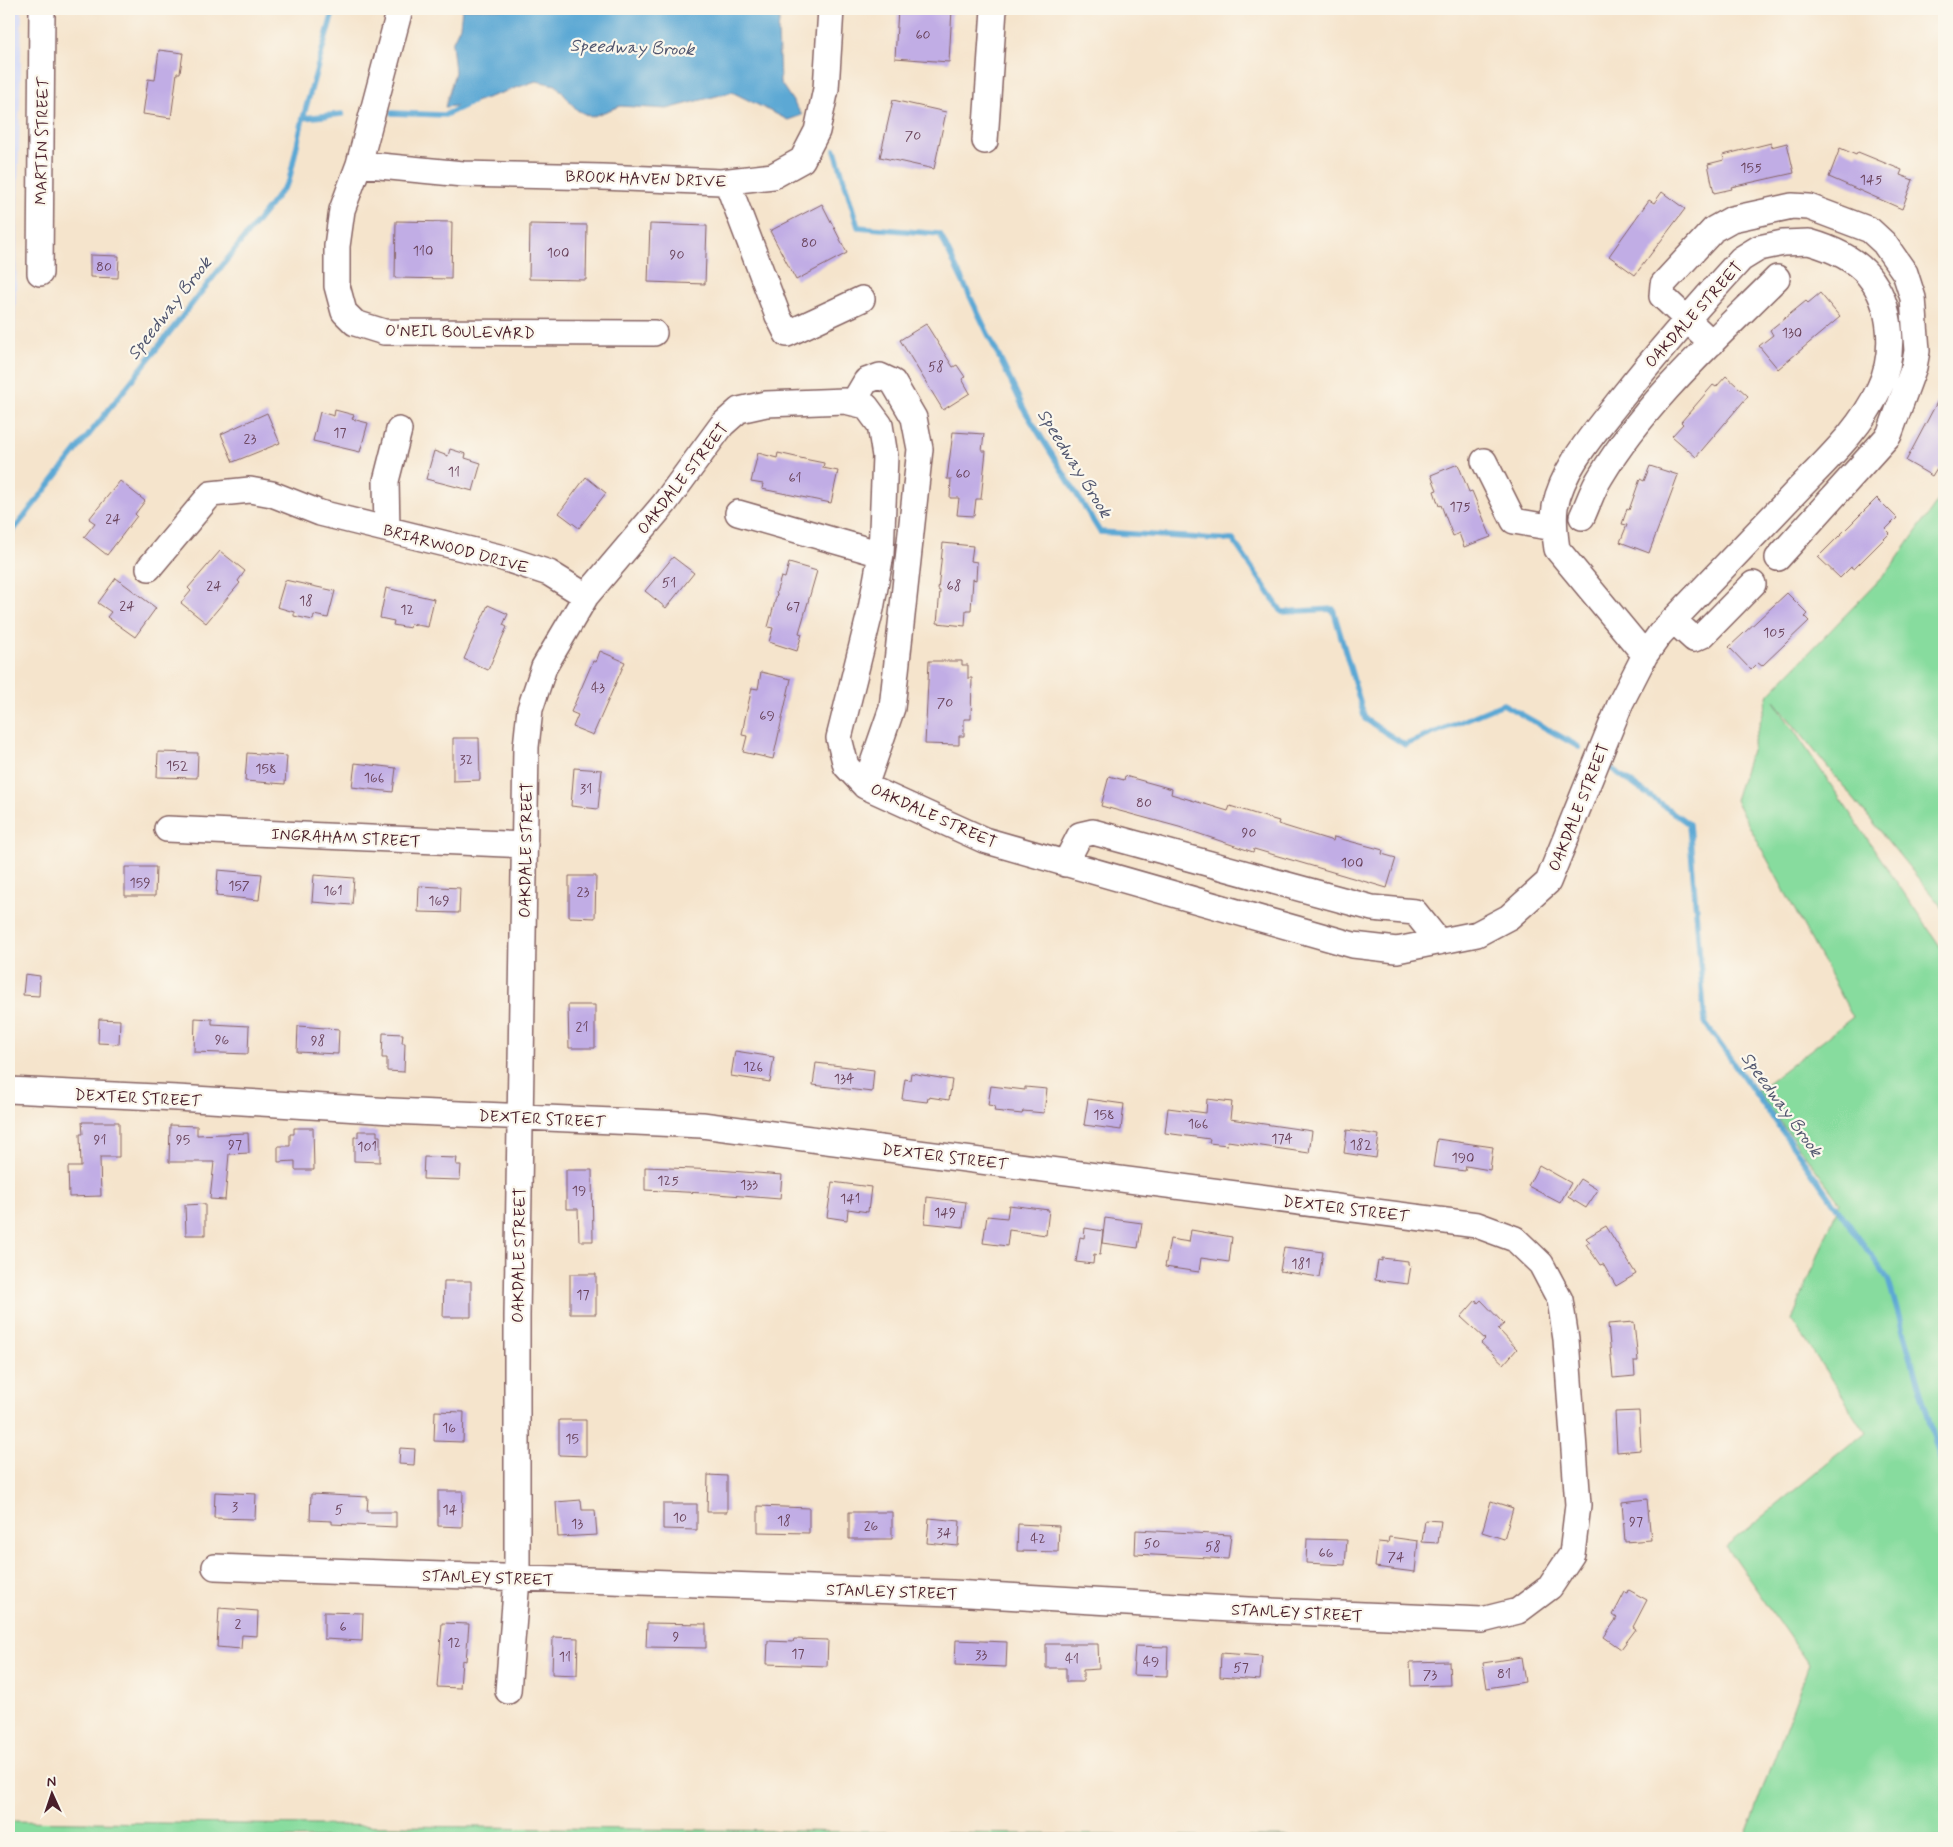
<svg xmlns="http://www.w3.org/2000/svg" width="1953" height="1847" font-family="Mynerve,sans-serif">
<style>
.built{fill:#d2d9f9}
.green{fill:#87dc9e;stroke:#687e64}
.water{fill:#5ba8d4;stroke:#526480}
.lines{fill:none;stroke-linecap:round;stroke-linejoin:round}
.stream{stroke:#5ba8d4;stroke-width:5.5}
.building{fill:#c1ade5}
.minor-casing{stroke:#866463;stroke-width:28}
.minor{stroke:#fff;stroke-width:25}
.labels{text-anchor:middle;stroke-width:4.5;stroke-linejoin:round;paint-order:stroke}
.number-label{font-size:14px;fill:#68425a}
.street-label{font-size:16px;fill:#4a1f2b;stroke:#fbf7ec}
.water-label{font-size:18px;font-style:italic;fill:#51566f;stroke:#fbf7ec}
</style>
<rect width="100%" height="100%" fill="#fbf7ec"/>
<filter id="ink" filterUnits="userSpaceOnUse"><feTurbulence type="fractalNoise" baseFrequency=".02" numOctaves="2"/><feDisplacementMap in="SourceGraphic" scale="10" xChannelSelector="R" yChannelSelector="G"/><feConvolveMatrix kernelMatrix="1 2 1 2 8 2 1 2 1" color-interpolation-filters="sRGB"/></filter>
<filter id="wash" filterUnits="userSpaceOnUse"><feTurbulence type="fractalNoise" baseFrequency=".0096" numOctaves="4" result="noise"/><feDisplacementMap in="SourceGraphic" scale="20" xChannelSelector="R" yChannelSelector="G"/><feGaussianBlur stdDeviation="1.12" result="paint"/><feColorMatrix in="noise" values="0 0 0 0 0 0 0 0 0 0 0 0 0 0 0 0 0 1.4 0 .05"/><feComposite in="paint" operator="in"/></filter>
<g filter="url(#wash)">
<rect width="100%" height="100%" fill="#f5e4cc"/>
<path class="built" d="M 9,9 L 22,9 L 12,479 L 9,482 Z"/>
<path class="green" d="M 1944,492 L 1944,910 L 1774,701 L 1944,952 L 1944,1838 L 1745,1838 L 1809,1665 L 1726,1546 L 1866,1432 L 1792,1320 L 1840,1202 L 1757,1091 L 1853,1017 L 1735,800 L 1769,694 L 1890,569 Z
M 9,1821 L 1258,1837 L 1356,1838 L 9,1838 Z"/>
<path class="water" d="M 462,9 L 781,9 L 778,30 L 780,82 L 802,115 L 788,120 L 732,92 L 667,109 L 620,106 L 591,117 L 577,110 L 556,85 L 536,81 L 466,105 L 445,107 L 455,72 L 452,43 L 460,26 Z"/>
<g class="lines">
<path class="stream" d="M 392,113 L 445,115 L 472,102
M 303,118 L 334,9
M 835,150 L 858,227 L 940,234 L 1025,411 L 1100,532 L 1233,540 L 1282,612 L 1333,609 L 1365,719 L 1405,745 L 1503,704 L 1579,747
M 9,536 L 289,181 L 303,118 L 342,114
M 1612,769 L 1689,824 L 1705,1023 L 1888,1279 L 1944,1472"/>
</g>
<g id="blocks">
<path class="building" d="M 898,9 L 952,9 L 949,62 L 895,58 Z
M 159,50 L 183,53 L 180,73 L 177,73 L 171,118 L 143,114 L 148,79 L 155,80 Z
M 893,100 L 946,112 L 934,169 L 880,157 Z
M 1771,143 L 1771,147 L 1787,143 L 1794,173 L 1731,187 L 1732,189 L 1714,193 L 1708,164 L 1724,160 L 1723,155 Z
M 1840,148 L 1856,155 L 1858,152 L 1902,170 L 1900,175 L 1913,180 L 1902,209 L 1829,177 Z
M 1662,192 L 1685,209 L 1635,275 L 1609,256 L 1649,200 L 1654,203 Z
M 822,204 L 847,253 L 796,280 L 770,231 Z
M 396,221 L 452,222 L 451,279 L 395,278 Z
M 530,224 L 587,225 L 586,280 L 529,279 Z
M 650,224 L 707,226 L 705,284 L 648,282 Z
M 90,255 L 119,256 L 118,278 L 90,277 Z
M 1820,293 L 1840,317 L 1778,369 L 1759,346 L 1773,335 L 1770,330 L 1806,301 L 1808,303 Z
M 926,324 L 953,367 L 957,365 L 965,377 L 962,379 L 970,393 L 943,410 L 900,340 Z
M 1726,376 L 1748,396 L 1696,457 L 1672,436 L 1683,424 L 1681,422 L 1713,385 L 1716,387 Z
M 1944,389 L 1944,472 L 1937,468 L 1932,476 L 1906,461 Z
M 335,410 L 354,415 L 352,419 L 368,423 L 360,452 L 313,441 L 320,412 L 334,416 Z
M 267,413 L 280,443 L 233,462 L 221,434 Z
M 953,432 L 984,434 L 982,451 L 986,451 L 981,499 L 976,499 L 974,516 L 957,515 L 959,498 L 950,498 L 951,479 L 947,479 Z
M 450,449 L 466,454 L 465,458 L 481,463 L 473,491 L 426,479 L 434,451 L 448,456 Z
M 758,453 L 777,458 L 778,453 L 809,460 L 824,463 L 823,468 L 838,471 L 831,503 L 762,489 L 763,484 L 751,482 Z
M 1458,464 L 1469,492 L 1472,491 L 1491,537 L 1464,547 L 1459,533 L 1453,536 L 1441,505 L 1439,506 L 1434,491 L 1437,490 L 1431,475 Z
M 1650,466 L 1678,475 L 1649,553 L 1620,542 L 1627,525 L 1622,524 L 1627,509 L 1629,510 L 1640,479 L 1644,481 Z
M 586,477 L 606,493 L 579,528 L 559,513 Z
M 120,481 L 145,501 L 135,514 L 137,516 L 107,555 L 84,537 L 95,523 L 89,519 Z
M 1877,498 L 1897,518 L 1886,529 L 1890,533 L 1854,569 L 1851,567 L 1840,578 L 1818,557 Z
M 943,543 L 973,546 L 971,561 L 977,562 L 976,580 L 973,579 L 971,610 L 966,610 L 965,626 L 937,623 L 940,591 L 938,590 Z
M 220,551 L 245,571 L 238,581 L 240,583 L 206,623 L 181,603 L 191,591 L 188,588 Z
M 673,557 L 694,573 L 666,608 L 645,591 Z
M 789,563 L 817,571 L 799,633 L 802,634 L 797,651 L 769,642 L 773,628 L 768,627 L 777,594 L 776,593 L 781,577 L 785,578 Z
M 116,578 L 156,608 L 135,637 L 107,617 L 111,612 L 98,603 Z
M 285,580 L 335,591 L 328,618 L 314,615 L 313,620 L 294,616 L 294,612 L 277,607 Z
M 386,588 L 434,599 L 428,627 L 411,624 L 410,628 L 393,625 L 394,621 L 380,618 Z
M 1787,593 L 1808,614 L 1805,617 L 1809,621 L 1762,666 L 1758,663 L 1751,670 L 1729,647 Z
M 488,605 L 508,614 L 503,625 L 507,627 L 488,670 L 464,659 Z
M 600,651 L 625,662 L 593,735 L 573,727 L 578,715 L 571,712 L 593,661 L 596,662 Z
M 929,661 L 962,661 L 962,665 L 968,665 L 968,678 L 972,678 L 971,719 L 964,719 L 964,736 L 959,736 L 959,745 L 925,744 Z
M 761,672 L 791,679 L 773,759 L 743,752 L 747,736 L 742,735 L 745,718 L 752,688 L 758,689 Z
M 453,738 L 479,738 L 480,780 L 453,781 Z
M 158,752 L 198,753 L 197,778 L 157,777 Z
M 247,753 L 287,756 L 285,784 L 245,781 Z
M 355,763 L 396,768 L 393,792 L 352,787 Z
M 574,768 L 602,770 L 598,809 L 571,806 Z
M 1109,776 L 1124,780 L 1125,776 L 1172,789 L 1171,794 L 1228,811 L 1230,806 L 1262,816 L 1279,821 L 1278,824 L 1333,841 L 1334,837 L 1383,850 L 1382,854 L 1396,858 L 1387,888 L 1254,849 L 1253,852 L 1179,827 L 1101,806 Z
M 125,867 L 156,867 L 155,896 L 125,896 Z
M 218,870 L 262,874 L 259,900 L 216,896 Z
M 314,875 L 354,878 L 352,905 L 312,902 Z
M 569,876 L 596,876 L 595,918 L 569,917 Z
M 419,886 L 460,888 L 459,913 L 418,912 Z
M 25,974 L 40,976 L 39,996 L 23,995 Z
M 568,1005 L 595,1005 L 595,1048 L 569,1048 Z
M 195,1018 L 212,1019 L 212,1024 L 249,1026 L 248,1054 L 194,1052 Z
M 99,1019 L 120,1020 L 119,1044 L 98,1043 Z
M 298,1026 L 339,1029 L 338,1054 L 297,1052 Z
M 383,1033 L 403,1034 L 402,1043 L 405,1043 L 404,1072 L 387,1071 L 387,1058 L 382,1058 Z
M 735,1051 L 774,1057 L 770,1082 L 731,1076 Z
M 816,1063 L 874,1070 L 872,1092 L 813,1085 Z
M 911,1073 L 952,1080 L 949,1100 L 928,1097 L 927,1102 L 902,1099 L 905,1079 L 910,1080 Z
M 991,1086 L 1025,1090 L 1025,1087 L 1047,1089 L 1044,1113 L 1023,1111 L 1022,1114 L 994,1111 L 995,1106 L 988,1105 Z
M 1088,1099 L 1124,1104 L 1121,1130 L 1084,1125 Z
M 1207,1099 L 1232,1102 L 1230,1119 L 1312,1131 L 1309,1153 L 1228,1141 L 1227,1145 L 1209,1143 L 1210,1139 L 1165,1133 L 1168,1108 L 1206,1113 Z
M 82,1122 L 119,1122 L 119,1157 L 100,1157 L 101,1196 L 69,1197 L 68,1167 L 81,1167 L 80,1134 L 83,1134 Z
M 170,1125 L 197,1126 L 197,1135 L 248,1133 L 249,1153 L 229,1154 L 225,1200 L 210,1199 L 214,1162 L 169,1162 Z
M 294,1128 L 313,1128 L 314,1170 L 295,1170 L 295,1161 L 278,1162 L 278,1146 L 290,1146 L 290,1134 L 294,1134 Z
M 1347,1130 L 1379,1135 L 1376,1158 L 1344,1153 Z
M 358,1131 L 377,1131 L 377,1136 L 380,1136 L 380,1162 L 354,1161 L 354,1137 L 358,1137 Z
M 1437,1139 L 1493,1147 L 1490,1170 L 1466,1166 L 1465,1171 L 1433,1167 Z
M 424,1157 L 457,1158 L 456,1165 L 461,1165 L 460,1180 L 423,1179 Z
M 1539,1165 L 1571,1183 L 1560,1203 L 1528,1186 Z
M 645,1167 L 718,1170 L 782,1175 L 780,1199 L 704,1193 L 645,1190 Z
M 566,1170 L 592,1170 L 593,1241 L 579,1241 L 578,1209 L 566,1209 Z
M 1580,1179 L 1598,1190 L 1586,1208 L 1568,1197 Z
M 832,1182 L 871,1187 L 868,1212 L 848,1209 L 847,1220 L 827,1217 Z
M 927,1197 L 966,1202 L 963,1227 L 925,1223 Z
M 205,1204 L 205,1235 L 186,1235 L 185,1205 Z
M 1009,1205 L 1049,1210 L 1046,1235 L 1009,1230 L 1007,1246 L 983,1243 L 987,1216 L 1007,1218 Z
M 1105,1218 L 1142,1223 L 1138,1248 L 1102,1243 Z
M 1606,1226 L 1636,1274 L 1616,1286 L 1603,1264 L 1600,1265 L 1586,1244 L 1590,1242 L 1586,1238 Z
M 1085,1228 L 1103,1231 L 1100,1255 L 1094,1254 L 1093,1264 L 1076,1262 L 1080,1237 L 1084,1238 Z
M 1191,1230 L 1232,1237 L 1229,1262 L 1201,1258 L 1199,1272 L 1165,1267 L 1170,1239 L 1189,1242 Z
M 1284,1247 L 1323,1252 L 1319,1277 L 1280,1271 Z
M 1382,1258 L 1408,1261 L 1408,1264 L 1411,1265 L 1408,1284 L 1375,1280 L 1378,1260 L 1382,1261 Z
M 570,1274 L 596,1274 L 596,1314 L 570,1314 Z
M 444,1281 L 471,1281 L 471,1317 L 443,1317 Z
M 1476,1300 L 1478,1303 L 1481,1300 L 1504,1324 L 1498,1329 L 1517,1349 L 1504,1364 L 1481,1343 L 1485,1339 L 1461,1317 Z
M 1634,1322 L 1638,1361 L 1634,1361 L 1635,1376 L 1613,1378 L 1608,1324 Z
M 435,1411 L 464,1412 L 463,1442 L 434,1441 Z
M 1639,1411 L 1641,1450 L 1617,1452 L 1615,1412 Z
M 559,1420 L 586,1420 L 586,1456 L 559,1455 Z
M 400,1448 L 415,1449 L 414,1465 L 399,1464 Z
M 708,1475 L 727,1476 L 727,1512 L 707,1512 Z
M 438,1491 L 463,1491 L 462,1527 L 438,1526 Z
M 215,1492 L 256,1494 L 255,1519 L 214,1518 Z
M 311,1494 L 368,1497 L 367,1512 L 396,1512 L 396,1527 L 332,1524 L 332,1521 L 310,1520 Z
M 1647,1499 L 1651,1540 L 1625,1542 L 1622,1502 Z
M 581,1500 L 582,1510 L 595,1510 L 597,1535 L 558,1537 L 556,1502 Z
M 1491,1501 L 1513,1508 L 1504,1539 L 1482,1532 Z
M 663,1504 L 697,1504 L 697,1530 L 663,1529 Z
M 758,1506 L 809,1508 L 809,1533 L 758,1532 Z
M 849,1512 L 892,1512 L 892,1539 L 849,1539 Z
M 929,1518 L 960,1521 L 958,1546 L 927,1543 Z
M 1425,1520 L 1441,1521 L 1438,1543 L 1422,1542 Z
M 1018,1524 L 1059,1526 L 1058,1552 L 1017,1551 Z
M 1136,1530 L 1231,1535 L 1228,1559 L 1135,1554 Z
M 1389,1537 L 1418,1541 L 1415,1572 L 1375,1567 L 1378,1542 L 1388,1543 Z
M 1307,1539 L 1347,1540 L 1345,1565 L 1306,1563 Z
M 1629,1590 L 1647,1600 L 1633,1627 L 1636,1629 L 1621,1649 L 1604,1637 L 1617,1618 L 1613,1615 L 1625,1592 L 1628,1593 Z
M 219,1608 L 258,1611 L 257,1636 L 242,1635 L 241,1649 L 217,1647 Z
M 324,1612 L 363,1613 L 362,1641 L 324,1639 Z
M 442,1623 L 469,1624 L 466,1661 L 462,1660 L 460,1688 L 437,1687 Z
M 647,1623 L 706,1624 L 706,1648 L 646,1647 Z
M 553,1637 L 578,1638 L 577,1675 L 552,1674 Z
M 794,1639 L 828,1640 L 827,1666 L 767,1664 L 768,1641 L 793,1642 Z
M 956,1640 L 1007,1642 L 1006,1667 L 955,1665 Z
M 1046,1644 L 1098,1644 L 1099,1669 L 1083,1670 L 1083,1682 L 1066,1682 L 1066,1668 L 1046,1668 Z
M 1135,1646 L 1168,1647 L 1167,1676 L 1133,1675 Z
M 1221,1653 L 1262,1656 L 1260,1680 L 1220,1677 Z
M 1521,1657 L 1525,1682 L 1487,1688 L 1483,1663 Z
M 1449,1661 L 1450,1685 L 1411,1686 L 1410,1662 Z"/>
</g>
</g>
<g filter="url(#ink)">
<use href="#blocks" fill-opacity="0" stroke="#866463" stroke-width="1"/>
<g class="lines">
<defs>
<path id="minor" d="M 400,9 L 359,164 L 342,210 L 337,246 L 337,286 L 344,312 L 355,323 L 384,332 L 654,333
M 985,141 L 994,9
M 359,164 L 463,174 L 602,177 L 721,182 L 773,176 L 802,160 L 817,131 L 826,89 L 831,9
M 727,182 L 778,316 L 787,334 L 862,299
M 1809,242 C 1830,248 1853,257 1868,275 C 1893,305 1896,354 1879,389 C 1860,431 1822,464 1791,497 C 1747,543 1703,589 1660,634 L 1645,655 L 1557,549 C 1555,535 1553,522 1555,507 C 1563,467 1595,432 1619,401 C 1658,352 1699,305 1741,259 L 1759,248 L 1783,243 Z
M 40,273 L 42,9
M 1712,343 L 1662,296 L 1663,284 L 1714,229 L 1732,219 L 1792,206 L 1809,207 L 1870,230 L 1884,243 L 1905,273 L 1913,298 L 1917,351 L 1914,367 L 1889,435 L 1778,558
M 853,403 L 866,381 L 880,376 L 893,382 L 914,418 L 920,449 L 892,708 L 865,786
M 1484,461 L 1514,521 L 1554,528
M 738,513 L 881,554
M 1582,517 C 1588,504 1593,488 1601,476 C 1647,400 1715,340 1777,278
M 387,529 L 386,481 L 399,430
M 149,568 L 211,494 L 250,490 L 272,494 L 320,513 L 503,558 L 549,573 L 586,596
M 1673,620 L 1694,639 L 1703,635 L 1753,584
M 167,829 L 525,845
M 1065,864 L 1080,835 L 1093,832 L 1372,908 L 1415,912 L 1439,942
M 9,1090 L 177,1098 L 392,1111 L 702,1125 L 1477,1225 L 1515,1239 L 1541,1264 L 1560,1300 L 1566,1339 L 1578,1505 L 1572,1554 L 1550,1587 L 1518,1611 L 1482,1620 L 1248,1610 L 952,1593 L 215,1567
M 508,1691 L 517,1579 L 517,1316 L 526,747 L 530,709 L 544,667 L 586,596 L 664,504 L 722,425 L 739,410 L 766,404 L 845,401 L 866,406 L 880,425 L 885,456 L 881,554 L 871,609 L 839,738 L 846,766 L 865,786 L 984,840 L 1353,945 L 1397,950 L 1477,934 L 1509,917 L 1548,882 L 1621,702 L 1645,655"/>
</defs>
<use href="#minor" class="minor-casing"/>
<use href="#minor" class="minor"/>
</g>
</g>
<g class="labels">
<g class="number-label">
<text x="923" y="39">60</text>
<text x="913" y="140">70</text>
<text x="1751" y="172">155</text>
<text x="1871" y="184">145</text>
<text x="809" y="247">80</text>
<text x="423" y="255">110</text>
<text x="558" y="257">100</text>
<text x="677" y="259">90</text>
<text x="104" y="271">80</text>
<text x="1792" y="337">130</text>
<text x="936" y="371">58</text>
<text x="340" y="437">17</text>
<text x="250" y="443">23</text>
<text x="454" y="476">11</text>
<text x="963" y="478">60</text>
<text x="795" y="482">61</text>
<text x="1460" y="511">175</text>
<text x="113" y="523">24</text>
<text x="669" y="587">51</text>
<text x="214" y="590">24</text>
<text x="954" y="590">68</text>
<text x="306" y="605">18</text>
<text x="127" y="610">24</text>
<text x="793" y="611">67</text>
<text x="407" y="614">12</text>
<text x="1774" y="637">105</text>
<text x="598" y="692">43</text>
<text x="945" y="707">70</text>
<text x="767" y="720">69</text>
<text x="466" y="764">32</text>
<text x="177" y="770">152</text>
<text x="266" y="773">158</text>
<text x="374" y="782">166</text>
<text x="586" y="793">31</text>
<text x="1144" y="807">80</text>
<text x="1249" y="837">90</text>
<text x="1352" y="867">100</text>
<text x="140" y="887">159</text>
<text x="239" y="890">157</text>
<text x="333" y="895">161</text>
<text x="583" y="896">23</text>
<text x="439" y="905">169</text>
<text x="582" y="1031">21</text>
<text x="222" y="1044">96</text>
<text x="318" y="1045">98</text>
<text x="753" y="1071">126</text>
<text x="844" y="1083">134</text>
<text x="1104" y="1119">158</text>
<text x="1198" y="1128">166</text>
<text x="1282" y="1143">174</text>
<text x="100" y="1144">91</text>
<text x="183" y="1144">95</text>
<text x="235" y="1149">97</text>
<text x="1361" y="1149">182</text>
<text x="367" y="1151">101</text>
<text x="1463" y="1162">190</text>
<text x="668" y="1185">125</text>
<text x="749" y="1189">133</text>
<text x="579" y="1195">19</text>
<text x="850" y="1203">141</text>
<text x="945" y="1217">149</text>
<text x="1301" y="1268">181</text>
<text x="583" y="1299">17</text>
<text x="449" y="1432">16</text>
<text x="572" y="1443">15</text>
<text x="235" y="1511">3</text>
<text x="339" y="1514">5</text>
<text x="450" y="1514">14</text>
<text x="680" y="1522">10</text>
<text x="784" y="1525">18</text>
<text x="1636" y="1526">97</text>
<text x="577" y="1528">13</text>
<text x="871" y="1530">26</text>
<text x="944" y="1537">34</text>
<text x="1038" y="1543">42</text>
<text x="1152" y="1548">50</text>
<text x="1213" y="1551">58</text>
<text x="1326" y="1557">66</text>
<text x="1396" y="1561">74</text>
<text x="238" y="1628">2</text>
<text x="343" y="1631">6</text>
<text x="676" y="1641">9</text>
<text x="454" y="1647">12</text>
<text x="798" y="1658">17</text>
<text x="981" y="1659">33</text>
<text x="565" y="1661">11</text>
<text x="1072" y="1663">41</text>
<text x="1151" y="1666">49</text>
<text x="1241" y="1672">57</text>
<text x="1504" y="1678">81</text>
<text x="1430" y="1679">73</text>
</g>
<g class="street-label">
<text transform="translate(41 141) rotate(-89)" y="6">MARTIN STREET</text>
<text transform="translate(646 178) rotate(2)" y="6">BROOK HAVEN DRIVE</text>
<text transform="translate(1693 314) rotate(-48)" y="6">OAKDALE STREET</text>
<text transform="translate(460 331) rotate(1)" y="6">O'NEIL BOULEVARD</text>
<text transform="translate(682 478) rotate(-52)" y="6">OAKDALE STREET</text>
<text transform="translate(456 548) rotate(15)" y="6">BRIARWOOD DRIVE</text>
<text transform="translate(1578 807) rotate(-68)" y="6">OAKDALE STREET</text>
<text transform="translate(934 815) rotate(24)" y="6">OAKDALE STREET</text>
<text transform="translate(346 837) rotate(3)" y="6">INGRAHAM STREET</text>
<text transform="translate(525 850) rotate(-89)" y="6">OAKDALE STREET</text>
<text transform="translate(138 1097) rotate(3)" y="6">DEXTER STREET</text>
<text transform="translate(542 1118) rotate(3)" y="6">DEXTER STREET</text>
<text transform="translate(945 1156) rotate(7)" y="6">DEXTER STREET</text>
<text transform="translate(1346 1208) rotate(7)" y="6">DEXTER STREET</text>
<text transform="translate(518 1255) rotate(-89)" y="6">OAKDALE STREET</text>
<text transform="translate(488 1577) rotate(2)" y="6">STANLEY STREET</text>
<text transform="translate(892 1591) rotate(2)" y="6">STANLEY STREET</text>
<text transform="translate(1297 1612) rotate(3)" y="6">STANLEY STREET</text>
</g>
<g class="water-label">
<text transform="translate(632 47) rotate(2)" y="6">Speedway Brook</text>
<text transform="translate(169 308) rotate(-52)" y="6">Speedway Brook</text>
<text transform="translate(1075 463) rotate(58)" y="6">Speedway Brook</text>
<text transform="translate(1782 1104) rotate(54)" y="6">Speedway Brook</text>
</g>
</g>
<rect width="1953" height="1847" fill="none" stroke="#fbf7ec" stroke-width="30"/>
<g transform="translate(52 1794) rotate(357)" stroke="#fbf7ec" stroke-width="4" paint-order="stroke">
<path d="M0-4L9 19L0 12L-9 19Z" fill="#4a1f2b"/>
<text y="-8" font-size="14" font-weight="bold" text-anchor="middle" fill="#4a1f2b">N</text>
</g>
</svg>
